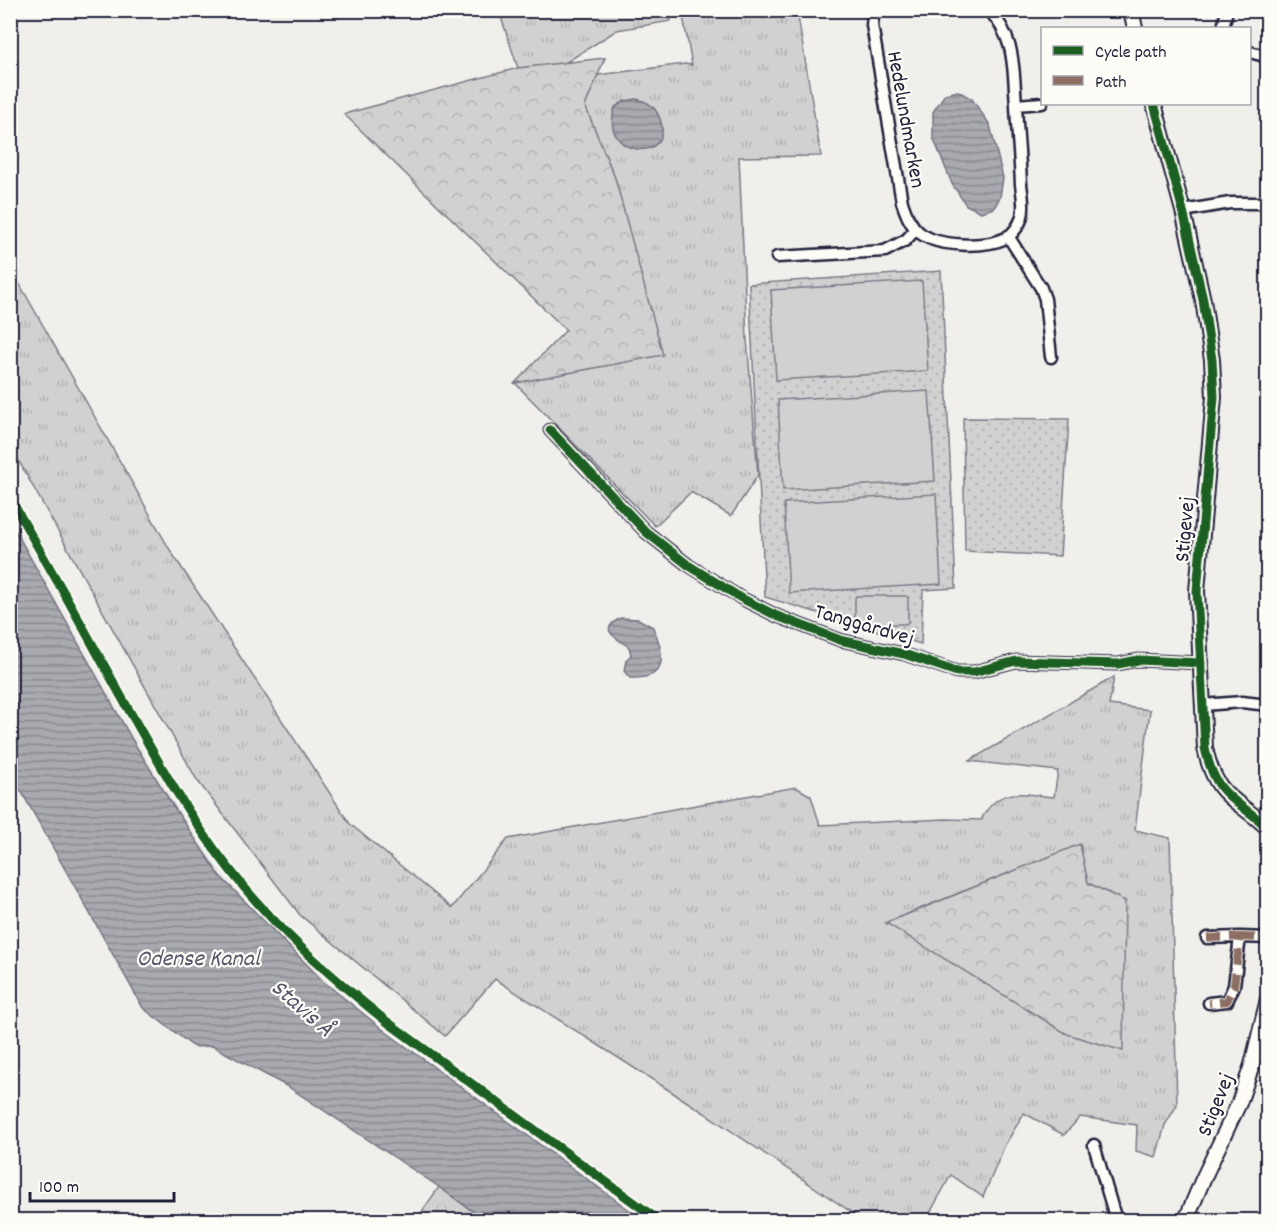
<svg xmlns="http://www.w3.org/2000/svg" width="1278" height="1231" font-family="Dekko,sans-serif">
<style>
.grass{fill:url(#grass-tufts);stroke:#7a7a86;stroke-width:1.5;fill-rule:evenodd}
.forest{fill:url(#forest-crowns);stroke:#7a7a86;stroke-width:1.5}
.park{fill:url(#park-dots);stroke:#7a7a86;stroke-width:1.5}
.pitch{fill:#d2d1d1;stroke:#7a7a86;stroke-width:1.5}
.water{fill:url(#water-rules);stroke:#737381;stroke-width:1.5}
.lines{fill:none;stroke-linecap:round;stroke-linejoin:round}
.minor-casing{stroke:#22223b;stroke-width:15}
.tertiary-casing{stroke:#22223b;stroke-width:18}
.minor{stroke:#fdfcf7;stroke-width:10}
.tertiary{stroke:#fdfcf7;stroke-width:14}
.quiet{stroke:#8d6e63;stroke-width:8;stroke-dasharray:15 8;stroke-linecap:butt}
.cycleway-casing{stroke:#fdfcf7;stroke-width:13}
.cycleway{stroke:#1b5e20;stroke-width:9}
.labels{text-anchor:middle;stroke-width:4.5;stroke-linejoin:round;paint-order:stroke}
.street-label{font-size:22px;fill:#22223b;stroke:#fdfcf7}
.water-label{font-size:24px;font-style:italic;fill:#58586a;stroke:#fdfcf7}
</style>
<defs>
<pattern id="grass-tufts" width="24" height="20" patternUnits="userSpaceOnUse" patternTransform="scale(1.5)"><rect width="24" height="20" fill="#d2d1d1"/><path d="M3 7l-1-3M5 7V3M7 7l1-3M15 17l-1-3M17 17v-4M19 17l1-3" fill="none" stroke="#b4b3b4"/></pattern>
<pattern id="forest-crowns" width="20" height="18" patternUnits="userSpaceOnUse" patternTransform="scale(1.5)"><rect width="20" height="18" fill="#d2d1d1"/><path d="M2 6a3 3 0 1 1 6 0M12 15a3 3 0 1 1 6 0" fill="none" stroke="#b4b3b4"/></pattern>
<pattern id="park-dots" width="8" height="8" patternUnits="userSpaceOnUse" patternTransform="scale(1.5)"><rect width="8" height="8" fill="#d2d1d1"/><path d="M2 2h.1M6 6h.1" fill="none" stroke="#b4b3b4" stroke-width="1.8" stroke-linecap="round"/></pattern>
<pattern id="water-rules" width="6" height="5" patternUnits="userSpaceOnUse" patternTransform="scale(1.5)"><rect width="6" height="5" fill="#a9a9b0"/><path d="M0 2.5h6" fill="none" stroke="#898990"/></pattern>
</defs>
<rect width="100%" height="100%" fill="#f0efec"/>
<filter id="ink" filterUnits="userSpaceOnUse"><feTurbulence type="fractalNoise" baseFrequency=".0167" numOctaves="2"/><feDisplacementMap in="SourceGraphic" scale="12" xChannelSelector="R" yChannelSelector="G"/><feConvolveMatrix kernelMatrix="1 2 1 2 8 2 1 2 1" color-interpolation-filters="sRGB"/></filter>
<g filter="url(#ink)">
<path class="grass" d="M 499,11 L 669,11 L 671,21 L 617,30 L 565,63 L 518,68 Z
M 682,11 L 797,11 L 821,156 L 739,157 L 747,339 L 758,475 L 731,516 L 691,492 L 655,526 L 515,383 L 662,355 L 615,178 L 585,106 L 598,75 L 685,64 L 692,65 Z
M 10,267 L 170,550 L 350,824 L 452,908 L 508,839 L 796,787 L 811,796 L 820,825 L 945,819 L 981,820 C 999,785 1020,794 1054,797 L 1058,771 L 969,761 L 1114,677 L 1109,705 L 1150,710 L 1135,830 L 1170,838 L 1177,1105 L 1165,1125 L 1156,1157 L 1136,1151 L 1137,1125 L 1080,1117 L 1064,1135 L 1024,1113 L 1005,1145 L 983,1197 L 951,1175 L 926,1220 L 863,1220 L 703,1112 L 495,979 L 445,1036 L 300,915 L 197,780 L 11,447 ZM 1079,845 L 1088,883 L 1125,901 L 887,922 Z"/>
<path class="forest" d="M 605,58 L 585,106 L 615,178 L 663,355 L 515,383 L 566,330 L 344,114 L 518,68 Z
M 1080,844 L 1088,883 L 1125,901 L 1123,1051 L 1067,1034 L 886,923 Z
M 439,1187 L 485,1220 L 416,1220 Z"/>
<path class="park" d="M 941,271 L 956,588 L 923,590 L 921,644 L 765,597 L 749,284 Z
M 963,418 L 1069,419 L 1060,556 L 965,551 Z"/>
<path class="pitch" d="M 922,281 L 928,371 L 776,380 L 771,290 Z
M 929,391 L 935,481 L 783,490 L 778,400 Z
M 936,494 L 941,584 L 789,593 L 784,503 Z
M 856,596 L 906,596 L 908,598 L 908,622 L 906,624 L 857,624 L 855,622 L 855,598 Z"/>
<path class="water" d="M 958,91 L 972,99 L 990,125 L 1003,178 L 1000,197 L 994,208 L 981,212 L 966,205 L 952,184 L 933,137 L 933,112 L 945,94 Z
M 636,99 C 648,101 656,107 660,119 C 676,164 597,158 615,107 L 625,101 Z
M 10,521 L 133,741 L 172,804 L 220,876 L 324,982 L 386,1032 L 643,1220 L 485,1220 L 439,1187 L 290,1088 L 213,1046 L 194,1047 L 143,1008 L 11,773 Z
M 621,618 L 638,619 L 653,627 C 665,654 669,680 630,678 L 624,671 L 626,660 L 631,655 L 629,647 C 617,638 596,630 621,618 Z"/>
<g class="lines">
<defs>
<path id="minor" d="M 874,10 L 872,25 L 902,202 C 906,214 910,225 920,233 C 938,247 985,248 1006,238 C 1013,234 1020,225 1022,216 C 1025,206 1022,194 1021,184 C 1020,157 1017,131 1016,105
M 989,10 C 1016,39 1013,68 1016,105 L 1042,103
M 1223,28 L 1227,10
M 1250,52 L 1268,57
M 1183,211 L 1230,203 L 1268,203
M 1008,236 L 1041,288 L 1045,299 L 1051,357
M 777,257 L 885,251 L 906,240 L 916,229
M 550,430 L 646,532 L 688,565 L 741,598 L 777,616 L 840,640 L 904,654 L 957,672 L 974,672 L 1016,661 L 1118,664 L 1138,660 L 1201,663
M 1203,705 L 1242,702 L 1268,705
M 1240,937 L 1268,938
M 1207,938 L 1240,937 L 1234,986 L 1227,1001 L 1209,1003
M 1094,1145 L 1116,1220"/>
<path id="tertiary" d="M 1131,10 L 1135,28
M 1154,104 L 1183,211 L 1203,300 L 1212,360 L 1214,397 L 1197,591 L 1205,748 C 1216,799 1235,797 1268,828
M 1186,1220 L 1203,1179 L 1239,1103 L 1252,1065 L 1268,999"/>
</defs>
<use href="#minor" class="minor-casing"/>
<use href="#tertiary" class="tertiary-casing"/>
<use href="#minor" class="minor"/>
<use href="#tertiary" class="tertiary"/>
<path class="quiet" d="M 1240,937 L 1268,938
M 1207,938 L 1240,937 L 1234,986 L 1227,1001 L 1209,1003"/>
<defs>
<path id="cycleway" d="M 1154,104 L 1183,211 L 1203,300 L 1212,360 L 1214,397 L 1197,591 L 1205,748 C 1216,799 1235,797 1268,828
M 550,430 L 646,532 L 688,565 L 741,598 L 777,616 L 840,640 L 904,654 L 957,672 L 974,672 L 1016,661 L 1118,664 L 1138,660 L 1201,663
M 10,498 C 48,564 85,630 121,696 C 154,754 186,813 227,866 C 272,925 329,975 386,1021 L 658,1220"/>
</defs>
<use href="#cycleway" class="cycleway-casing"/>
<use href="#cycleway" class="cycleway"/>
</g>
</g>
<g class="labels">
<g class="street-label">
<text transform="translate(908 119) rotate(80)" y="8">Hedelundmarken</text>
<text transform="translate(1183 529) rotate(-85)" y="8">Stigevej</text>
<text transform="translate(865 623) rotate(16)" y="8">Tanggårdvej</text>
<text transform="translate(1214 1104) rotate(-68)" y="8">Stigevej</text>
</g>
<g class="water-label">
<text x="198" y="965">Odense Kanal</text>
<text transform="translate(303 1007) rotate(41)" y="8">Stavis Å</text>
</g>
</g>
<rect width="1278" height="1231" fill="none" stroke="#fdfcf7" stroke-width="36"/>
<rect x="18" y="18" width="1242" height="1195" fill="none" stroke="#22223b" stroke-width="2" filter="url(#ink)"/>
<rect x="1041" y="27" width="210" height="78" fill="#fdfcf7" stroke="#a5a5ac" stroke-width="1.5"/>
<rect x="1053" y="46" width="30" height="9" fill="#1b5e20" stroke="#a5a5ac" stroke-width="1.5"/>
<text x="1095" y="57" font-size="18" fill="#22223b">Cycle path</text>
<rect x="1053" y="76" width="30" height="9" fill="#8d6e63" stroke="#a5a5ac" stroke-width="1.5"/>
<text x="1095" y="87" font-size="18" fill="#22223b">Path</text>
<path d="M30 1192v9h144v-9" fill="none" stroke="#22223b" stroke-width="3"/>
<text x="39" y="1192" font-size="18" fill="#22223b" stroke="#fdfcf7" stroke-width="4.5" paint-order="stroke">100 m</text>
</svg>
